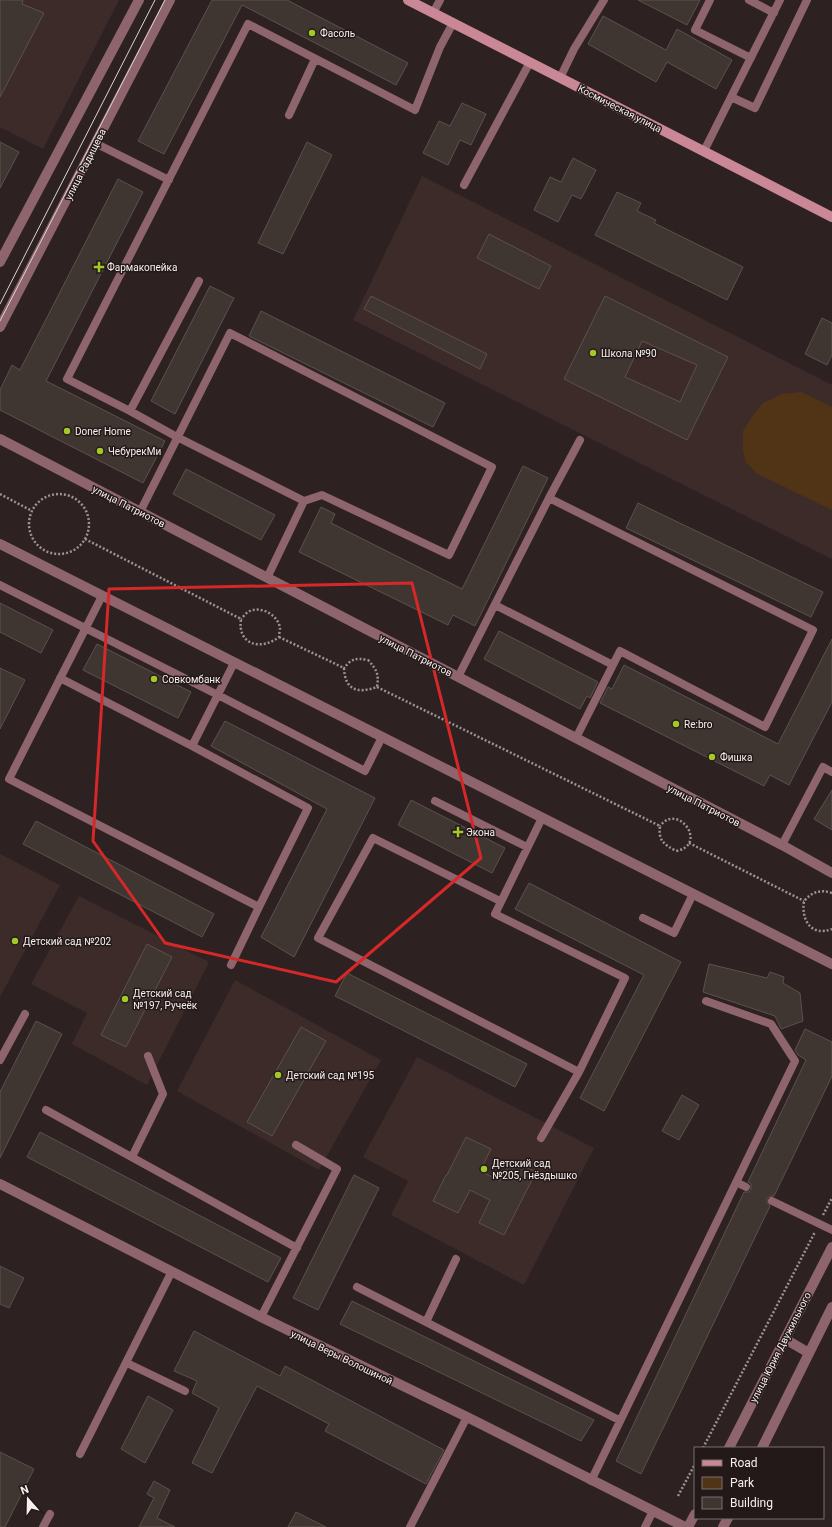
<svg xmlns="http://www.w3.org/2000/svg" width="832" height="1527" font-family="Roboto,sans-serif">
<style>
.built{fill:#3d2b2a}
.green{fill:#513416}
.building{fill:#403631;stroke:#5c514c;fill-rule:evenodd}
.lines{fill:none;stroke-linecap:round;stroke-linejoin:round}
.path{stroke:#9c9392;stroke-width:2.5;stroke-dasharray:2 2;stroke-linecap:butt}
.service{stroke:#8e646d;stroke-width:8}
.minor{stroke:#8e646d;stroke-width:10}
.tertiary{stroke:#8e646d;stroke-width:10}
.secondary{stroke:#ca8795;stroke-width:10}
.tram{stroke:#dbd4d3;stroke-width:1}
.marked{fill:none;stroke:#d62828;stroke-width:3;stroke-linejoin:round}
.poi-dot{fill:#a2c928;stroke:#231918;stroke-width:1.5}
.labels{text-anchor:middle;stroke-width:3;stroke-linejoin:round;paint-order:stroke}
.poi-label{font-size:10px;fill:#f7f0ef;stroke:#231918;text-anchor:start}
.street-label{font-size:10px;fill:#f7f0ef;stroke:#231918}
</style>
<rect width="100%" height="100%" fill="#2d2221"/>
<path class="built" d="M 0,0 L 119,0 L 43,149 L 0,127 Z
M 422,176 L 832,385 L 832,559 L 353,320 Z
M 0,854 L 60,885 L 0,997 Z
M 79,896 L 209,962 L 147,1085 L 72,1044 L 87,1013 L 31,984 Z
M 235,980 L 381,1060 L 319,1170 L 177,1091 Z
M 417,1057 L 594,1148 L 524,1285 L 391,1215 L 408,1181 L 363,1157 Z"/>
<path class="green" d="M 801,392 L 832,407 L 832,510 L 756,473 L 745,461 L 743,449 L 743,431 L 751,418 L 763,403 L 782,394 Z"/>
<path class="building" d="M 0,0 L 23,0 L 22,4 L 44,13 L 0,97 Z
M 212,0 L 287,0 L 408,63 L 396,85 L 242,5 L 164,154 L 138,141 Z
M 638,0 L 700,0 L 687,25 Z
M 603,16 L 666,50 L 677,29 L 732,60 L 716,89 L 667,62 L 656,82 L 588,44 Z
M 462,103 L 486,114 L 471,145 L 460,140 L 448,165 L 423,153 L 439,121 L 450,126 Z
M 0,142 L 19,152 L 0,188 Z
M 307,142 L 332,155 L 283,254 L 258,243 Z
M 573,158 L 596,170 L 581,199 L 572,195 L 558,222 L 534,210 L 550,177 L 561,182 Z
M 118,179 L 143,192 L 46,381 L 165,441 L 143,483 L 0,410 L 0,390 L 12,365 L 20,370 Z
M 617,192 L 641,203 L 637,211 L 656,220 L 654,223 L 743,267 L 727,300 L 595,235 Z
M 489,234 L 551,266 L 539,289 L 477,258 Z
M 210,286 L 234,298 L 175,414 L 151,401 Z
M 371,296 L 487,354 L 480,369 L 364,309 Z
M 605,296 L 728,357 L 687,440 L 564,379 ZM 642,341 L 697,365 L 680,402 L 625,377 Z
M 261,311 L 445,403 L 433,427 L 249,336 Z
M 822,318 L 832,323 L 832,355 L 827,365 L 805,354 Z
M 523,466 L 548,478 L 475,626 L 453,615 L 448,625 L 299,552 L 321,507 L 335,514 L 331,523 L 462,589 Z
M 186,469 L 275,515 L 261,540 L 173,494 Z
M 638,503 L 823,592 L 811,617 L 626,528 Z
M 0,603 L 53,630 L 41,653 L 0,632 Z
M 499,631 L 598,682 L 590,698 L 587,696 L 580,709 L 484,659 Z
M 832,639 L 832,702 L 789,785 L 770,775 L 764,786 L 600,703 L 608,687 L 612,689 L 624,665 L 778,744 Z
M 97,644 L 191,692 L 178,718 L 83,670 Z
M 0,668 L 25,680 L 0,729 Z
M 225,721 L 375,798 L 294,957 L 261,937 L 327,809 L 211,746 Z
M 832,790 L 832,830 L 814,819 Z
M 411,800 L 505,848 L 492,873 L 398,825 Z
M 36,821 L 214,914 L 202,937 L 23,844 Z
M 529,883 L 681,962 L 604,1111 L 580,1098 L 644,975 L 515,909 Z
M 147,944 L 172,957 L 126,1047 L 101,1035 Z
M 709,964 L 767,978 L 770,972 L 784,977 L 783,983 L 800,993 L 803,1021 L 781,1029 L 775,1016 L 703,992 Z
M 347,973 L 527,1064 L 515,1087 L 335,996 Z
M 36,1021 L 62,1034 L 0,1158 L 0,1092 Z
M 301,1027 L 326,1041 L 272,1136 L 247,1122 Z
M 805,1029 L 832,1042 L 832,1076 L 774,1196 L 771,1196 L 767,1198 L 767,1202 L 770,1206 L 641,1474 L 616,1461 L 744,1192 L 749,1192 L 751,1189 L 751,1184 L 748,1182 L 806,1060 L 798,1055 L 795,1050 Z
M 682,1095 L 699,1105 L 679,1140 L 662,1131 Z
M 40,1132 L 281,1258 L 268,1282 L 27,1157 Z
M 466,1137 L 491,1149 L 480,1171 L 500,1181 L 511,1160 L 536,1172 L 504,1235 L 479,1223 L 490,1200 L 470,1190 L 458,1213 L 433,1201 L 446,1175 L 447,1175 Z
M 354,1175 L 379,1188 L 318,1310 L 293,1298 Z
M 0,1266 L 24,1278 L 9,1308 L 0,1304 Z
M 352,1301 L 594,1420 L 581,1441 L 340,1324 Z
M 194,1331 L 280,1376 L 285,1366 L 444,1450 L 426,1484 L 325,1431 L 329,1424 L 257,1386 L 212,1473 L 192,1463 L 219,1408 L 192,1393 L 197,1381 L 174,1371 Z
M 148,1396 L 173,1410 L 145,1463 L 121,1449 Z
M 0,1452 L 34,1469 L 5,1527 L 0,1527 Z
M 154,1481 L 170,1490 L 157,1518 L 175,1527 L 139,1527 L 154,1498 L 147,1494 Z
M 296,1512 L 326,1527 L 288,1527 Z"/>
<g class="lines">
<path class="path" d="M29 524a30 30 0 1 1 60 0a30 30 0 1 1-60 0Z
M 0,494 L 32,511
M 85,539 L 241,619 C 237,645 261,651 279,637 C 279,634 280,630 280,628 C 278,614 259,605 248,612 C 245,614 243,617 241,619
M 279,637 L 344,668 C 345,690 357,694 377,687 C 379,674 377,670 368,660 C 356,658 352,658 344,668
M 377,687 L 660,826 C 658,841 664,844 676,851 C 709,845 678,802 660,826
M 689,843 L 804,901
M 832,893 C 820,889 812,892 804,901 C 801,920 811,937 832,929
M 823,1215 L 832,1198
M 703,1448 L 815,1232
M 678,1496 L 695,1464"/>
<path class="service" d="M 710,0 L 695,30 L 751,58
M 749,0 L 774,13
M 433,13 L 440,0
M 560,78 L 574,49 L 604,0
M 731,97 L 780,0
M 289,115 L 315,59
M 95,143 L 169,180
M 704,151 L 731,97 L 755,108 L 807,0
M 464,185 L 530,62
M 130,411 L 199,281
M 549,498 L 580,440
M 140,512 L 230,333 L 492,467 L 449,555 L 322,495 L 304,501 L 177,437 L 130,411 L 67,379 L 248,24 L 415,110 L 440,47 L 453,23
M 267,578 L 304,501
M 0,585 L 218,695 L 365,771 L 382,737
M 102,596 L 9,779 L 259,907 L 308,808 L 192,746 L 234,663
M 495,605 L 613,665
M 458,677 L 549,498 L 813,630 L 765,727 L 620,651 L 576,738
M 60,678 L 192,746
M 435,801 L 527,847
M 782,845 L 823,767 L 832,772
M 500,901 L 373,838 L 318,938 L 579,1072 L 625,978 L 495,914 L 542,818
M 643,918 L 674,933 L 693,894
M 231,965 L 259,907
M 0,1060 L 25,1014
M 46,1110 L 297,1248
M 541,1138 L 579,1072
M 132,1157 L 163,1094 L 148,1056
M 736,1182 L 746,1187
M 772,1201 L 832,1230
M 357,1287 L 619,1420
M 261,1317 L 337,1169 L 296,1145
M 426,1322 L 456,1259
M 127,1363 L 185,1391
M 80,1454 L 172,1271
M 591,1481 L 795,1061 L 771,1024 L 706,1001
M 43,1527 L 50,1514
M 410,1527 L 467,1417
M 645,1527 L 653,1511"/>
<path class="minor" d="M 0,439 L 782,845 L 832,873
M 0,544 L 832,964"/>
<path class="tertiary" d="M 0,262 L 139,0
M 0,327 L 170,0
M 0,1184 L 261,1317 L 467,1417 L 685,1527
M 785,1339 L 809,1353
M 729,1448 L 832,1247
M 762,1448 L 832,1307
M 688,1527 L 695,1514
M 723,1527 L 728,1518"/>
<path class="secondary" d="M 408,0 L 832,217"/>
<path class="tram" d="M 0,304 L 155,0
M 0,321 L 165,0"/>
</g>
<path class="marked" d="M 412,583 L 481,858 L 336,982 L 165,943 L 93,841 L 109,589 Z"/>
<g class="poi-dot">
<circle cx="312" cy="33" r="4"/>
<path d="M97 261h4v4h4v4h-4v4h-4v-4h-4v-4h4z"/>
<circle cx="593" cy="353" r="4"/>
<circle cx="67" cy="431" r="4"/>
<circle cx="100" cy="451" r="4"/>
<circle cx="154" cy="679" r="4"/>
<circle cx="676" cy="724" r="4"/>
<circle cx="712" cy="757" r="4"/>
<path d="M456 826h4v4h4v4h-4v4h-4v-4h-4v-4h4z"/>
<circle cx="15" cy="941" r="4"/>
<circle cx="125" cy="999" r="4"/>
<circle cx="278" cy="1075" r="4"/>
<circle cx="484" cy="1169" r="4"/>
</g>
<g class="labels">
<g class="poi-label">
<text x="320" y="37">Фасоль</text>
<text x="107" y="271">Фармакопейка</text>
<text x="601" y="357">Школа №90</text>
<text x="75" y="435">Doner Home</text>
<text x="108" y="455">ЧебурекМи</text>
<text x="162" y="683">Совкомбанк</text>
<text x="684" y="728">Re:bro</text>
<text x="720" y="761">Фишка</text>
<text x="466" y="836">Экона</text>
<text x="23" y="945">Детский сад №202</text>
<text x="133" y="997">Детский сад<tspan x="133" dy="12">№197, Ручеёк</tspan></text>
<text x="286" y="1079">Детский сад №195</text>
<text x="492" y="1167">Детский сад<tspan x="492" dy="12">№205, Гнёздышко</tspan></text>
</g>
<g class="street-label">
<text transform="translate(620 108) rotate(27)" y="4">Космическая улица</text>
<text transform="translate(85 164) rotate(-63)" y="4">улица Радищева</text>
<text transform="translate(129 506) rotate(27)" y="4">улица Патриотов</text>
<text transform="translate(416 655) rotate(27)" y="4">улица Патриотов</text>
<text transform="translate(704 805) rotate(27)" y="4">улица Патриотов</text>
<text transform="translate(780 1347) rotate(-63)" y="4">улица Юрия Двужильного</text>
<text transform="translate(342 1357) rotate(26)" y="4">улица Веры Волошиной</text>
</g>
</g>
<rect x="694" y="1447" width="130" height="72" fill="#231918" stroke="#786f6e"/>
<rect x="702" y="1460" width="20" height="6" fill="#ca8795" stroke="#786f6e"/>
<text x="730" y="1467" font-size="12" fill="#f7f0ef">Road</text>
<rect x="702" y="1477" width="20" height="12" fill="#513416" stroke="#786f6e"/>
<text x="730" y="1487" font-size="12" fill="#f7f0ef">Park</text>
<rect x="702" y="1497" width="20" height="12" fill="#403631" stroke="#786f6e"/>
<text x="730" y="1507" font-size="12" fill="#f7f0ef">Building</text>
<g transform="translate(28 1499) rotate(340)" stroke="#231918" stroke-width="3" paint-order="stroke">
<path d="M0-3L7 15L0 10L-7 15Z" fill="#f7f0ef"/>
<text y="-6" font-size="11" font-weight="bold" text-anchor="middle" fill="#f7f0ef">N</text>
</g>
</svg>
